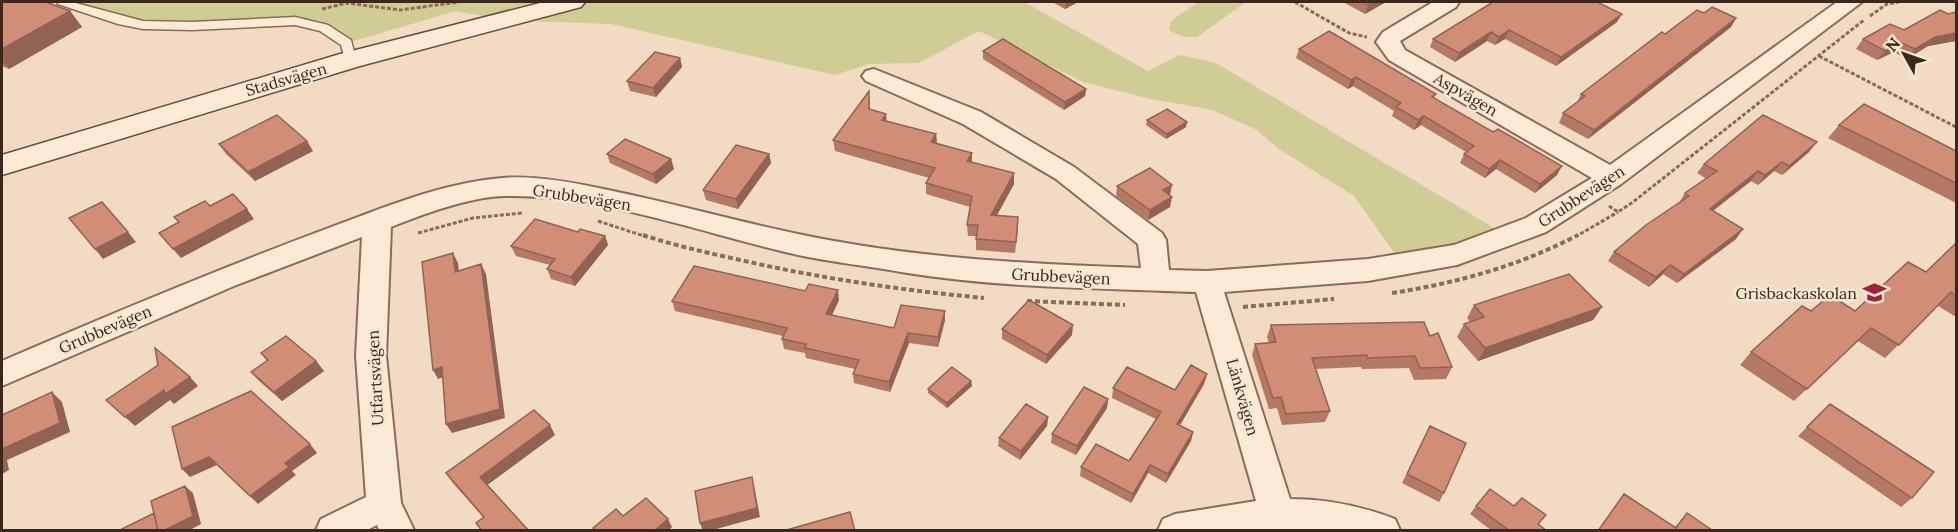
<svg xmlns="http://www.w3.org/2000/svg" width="1958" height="532" font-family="Lora,serif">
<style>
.green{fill:#cfcd95}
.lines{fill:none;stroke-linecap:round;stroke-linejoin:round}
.service-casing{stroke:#8c6b58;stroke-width:3}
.minor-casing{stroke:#8c6b58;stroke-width:4}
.secondary-casing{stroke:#6e4c3b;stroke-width:3}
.path-far1{stroke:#8c6b58;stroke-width:3;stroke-dasharray:4 2;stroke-linecap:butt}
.path{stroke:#8c6b58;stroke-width:4;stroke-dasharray:5 3;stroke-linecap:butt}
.service{fill:#fbead6;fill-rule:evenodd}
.minor{fill:#fbead6;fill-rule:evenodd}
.secondary{fill:#fbead6;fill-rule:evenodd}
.wall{fill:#b47965}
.shaded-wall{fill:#926353}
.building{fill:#d18d76;stroke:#926353;stroke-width:1.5}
.labels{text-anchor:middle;stroke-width:5;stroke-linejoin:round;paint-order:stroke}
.street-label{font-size:16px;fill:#3b271d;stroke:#f7e7d2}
.poi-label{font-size:16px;fill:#3b271d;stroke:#f7e7d2;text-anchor:end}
</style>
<rect width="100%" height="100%" fill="#f1dbc2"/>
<path class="green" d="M 62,2 L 1024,2 L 1148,71 L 1180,55 L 1216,63 L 1508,236 L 1403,265 L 1354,196 L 1279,149 L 1257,130 L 1213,110 L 1151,99 L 1083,82 L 979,31 L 919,63 L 869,64 L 835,75 L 611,24 L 503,20 L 456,11 L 347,43 L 324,28 L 295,21 L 162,26 L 90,12 Z
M 1198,2 L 1246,2 L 1197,37 L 1183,37 L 1169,30 L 1171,21 Z"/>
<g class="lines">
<defs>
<path id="service" d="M 57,2 L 72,2 L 143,21 L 192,22 L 295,17 L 328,25 L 351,40 L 356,60 L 354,63 L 346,63 L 341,45 L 320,31 L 295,25 L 192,30 L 143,29 L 118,24 L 58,4 Z"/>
<path id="minor" d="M 1433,2 L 1459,2 L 1456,7 L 1400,41 L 1405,50 L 1610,165 L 1837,2 L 1862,2 L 1621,184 L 1546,232 L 1457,265 L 1368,281 L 1224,292 L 1290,499 C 1327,499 1361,506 1395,519 L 1400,530 L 1158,530 L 1163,519 L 1175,514 L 1256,501 L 1196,292 C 1098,288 998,288 901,272 C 867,266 832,262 798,255 C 706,234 598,194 504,196 C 470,197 423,214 391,227 L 386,356 L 401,503 L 414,530 L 379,530 L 377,525 L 367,530 L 316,530 L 321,519 L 366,497 L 356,356 L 362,237 L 234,286 L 2,386 L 2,361 C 109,315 216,270 326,229 C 383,208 441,183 502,178 C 535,175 576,183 608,190 C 672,203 735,221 798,234 C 911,258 1026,264 1141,268 L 1138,244 L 1056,179 L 963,124 L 866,81 L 862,76 L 866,71 L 874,69 L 981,112 L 1074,167 L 1162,233 L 1166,240 L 1169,270 L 1207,271 L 1368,259 L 1454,245 L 1526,218 L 1592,178 L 1389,60 L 1376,42 L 1383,32 Z"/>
<path id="secondary" d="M 544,2 L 585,2 L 581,7 L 360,66 L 2,175 L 2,155 L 340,54 Z"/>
</defs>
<use href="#service" class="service-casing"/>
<use href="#minor" class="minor-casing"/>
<use href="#secondary" class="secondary-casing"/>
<path class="path-far1" d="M 1295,2 L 1349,33 L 1367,37
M 322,9 L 347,3 L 400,10 L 459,2
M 1870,16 L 1887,4 L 1899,2
M 1819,56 L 1956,127
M 1609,206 L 1618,212 L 1633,202 L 1864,20
M 598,221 L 647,237
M 418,233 L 473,218 L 522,213
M 1575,237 L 1618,212"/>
<path class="path" d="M 643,235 C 673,245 704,252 736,259 C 818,278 900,290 984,298
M 1392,293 C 1457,283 1519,266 1578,235
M 1027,301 L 1125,305
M 1243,307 L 1334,299"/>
<use href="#service" class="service"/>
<use href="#minor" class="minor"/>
<use href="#secondary" class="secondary"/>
</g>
<path class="wall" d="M 2,2 L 70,11 L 82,27 L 9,69 L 2,66 Z
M 1052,2 L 1078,2 L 1065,9 Z
M 1343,2 L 1386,2 L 1365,14 Z
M 1492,2 L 1617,22 L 1556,66 L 1505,39 L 1495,45 L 1487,41 L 1455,62 L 1430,47 L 1433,39 Z
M 1956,12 L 1956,41 L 1928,46 L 1907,59 L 1894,52 L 1877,60 L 1856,49 L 1863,39 L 1904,30 L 1948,14 Z
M 1704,13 L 1736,18 L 1731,27 L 1588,139 L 1559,123 L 1563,113 L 1577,103 L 1581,94 L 1665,34 Z
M 1299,49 L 1436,94 L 1434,98 L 1557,175 L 1535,193 L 1496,169 L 1485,178 L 1460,163 L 1464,154 L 1466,152 L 1421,125 L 1414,130 L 1392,116 L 1394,111 L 1353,86 L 1348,89 L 1296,58 Z
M 983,51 L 1086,89 L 1085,96 L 1064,110 L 983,59 Z
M 680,58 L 682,67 L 656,97 L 630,91 L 627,81 Z
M 869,91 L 870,109 L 887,121 L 936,134 L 937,143 L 972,153 L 972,162 L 1014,184 L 997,215 L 1018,217 L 1015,253 L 976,250 L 976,236 L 968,236 L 967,225 L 970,207 L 926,194 L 926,183 L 929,178 L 835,151 L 833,140 Z
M 1147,120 L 1186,127 L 1166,139 L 1146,125 Z
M 1839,125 L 1956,151 L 1956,203 L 1828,138 Z
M 219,144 L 313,151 L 255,181 L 226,154 Z
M 1809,152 L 1782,175 L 1774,171 L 1758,185 L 1751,181 L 1713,211 L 1736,239 L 1677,283 L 1663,274 L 1649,287 L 1608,261 L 1614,252 L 1679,203 L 1685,193 L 1707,179 L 1697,173 L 1704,164 Z
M 607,154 L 671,159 L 674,169 L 656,184 L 610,163 Z
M 769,154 L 771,163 L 738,209 L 706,200 L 703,190 Z
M 1117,186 L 1170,195 L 1170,207 L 1148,220 L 1116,196 Z
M 578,232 L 605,236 L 608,245 L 575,286 L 551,279 L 547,269 L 550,265 L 516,256 L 511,246 Z
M 1956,243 L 1956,317 L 1938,306 L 1885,358 L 1858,341 L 1794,401 L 1740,365 L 1751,352 L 1811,311 L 1855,311 L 1926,272 Z
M 839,300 L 832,315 L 894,328 L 945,320 L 938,347 L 909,343 L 890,392 L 854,383 L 853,374 L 855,369 L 806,358 L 805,353 L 784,349 L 782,339 L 783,336 L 675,311 L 672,301 Z
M 1474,305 L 1602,307 L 1593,320 L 1478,361 L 1457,337 L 1464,324 L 1470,322 L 1467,318 Z
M 1271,325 L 1430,336 L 1452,367 L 1446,379 L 1414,380 L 1409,368 L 1362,369 L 1361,367 L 1315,369 L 1330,411 L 1325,422 L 1282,425 L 1277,408 L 1269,409 L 1252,355 L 1255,344 L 1269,343 L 1267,337 Z
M 1002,329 L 1072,335 L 1046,364 L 1002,339 Z
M 261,353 L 316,361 L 324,371 L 282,401 L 259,381 L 251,372 L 267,361 Z
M 1207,374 L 1204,384 L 1179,426 L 1193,432 L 1191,441 L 1166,483 L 1148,473 L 1131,503 L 1080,476 L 1081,467 L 1129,461 L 1156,419 L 1112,398 L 1113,388 L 1175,390 Z
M 971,381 L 972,386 L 947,408 L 928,393 L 928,389 Z
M 1108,399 L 1107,408 L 1076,455 L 1051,443 L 1052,434 Z
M 1830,404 L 1912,498 L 1901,507 L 1798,436 Z
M 1048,417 L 1047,426 L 1020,460 L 998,446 L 999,438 Z
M 1430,426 L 1444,493 L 1439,502 L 1402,483 Z
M 555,435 L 487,485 L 529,531 L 481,531 L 476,523 L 483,517 L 452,482 L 446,473 Z
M 1624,494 L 1675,527 L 1687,513 L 1711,531 L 1597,531 Z
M 1476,506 L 1538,524 L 1547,531 L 1492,531 L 1470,514 Z"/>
<path class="shaded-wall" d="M 1066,2 L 1078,2 L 1065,9 Z
M 1373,2 L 1386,2 L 1365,14 L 1368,5 Z
M 70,11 L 82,27 L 9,69 L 2,61 L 2,49 Z
M 1622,14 L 1617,22 L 1556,66 L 1561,57 Z
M 1736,18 L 1731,27 L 1588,139 L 1594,130 Z
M 1509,30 L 1505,39 L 1495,45 L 1499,37 Z
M 1491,32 L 1487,41 L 1455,62 L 1459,53 Z
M 1956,33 L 1956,41 L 1928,46 L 1907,59 L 1915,49 L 1935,37 Z
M 1902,43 L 1894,52 L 1877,60 L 1885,51 Z
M 680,58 L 682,67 L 656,97 L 653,88 Z
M 1356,77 L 1353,86 L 1348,89 L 1351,80 Z
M 1086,89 L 1085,96 L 1064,110 L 1065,102 Z
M 886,114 L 887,125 L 882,120 Z
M 1424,116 L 1421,125 L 1414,130 L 1418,120 Z
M 1187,122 L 1186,127 L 1166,139 L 1167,134 Z
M 936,134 L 937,146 L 931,142 Z
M 307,141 L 313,151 L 255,181 L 248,172 Z
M 1817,142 L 1809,152 L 1782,175 L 1789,166 Z
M 972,153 L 972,165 L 967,161 Z
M 769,154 L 771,163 L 738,209 L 736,199 Z
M 671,159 L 674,169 L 656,184 L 653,174 Z
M 1500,160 L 1496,169 L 1485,178 L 1489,169 Z
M 1782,162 L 1774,171 L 1758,185 L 1765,175 Z
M 1562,166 L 1557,175 L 1535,193 L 1540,184 Z
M 1758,171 L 1751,181 L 1703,218 L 1710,209 Z
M 1014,173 L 1014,184 L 991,226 L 991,215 Z
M 1172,185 L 1170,195 L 1161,200 L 1163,190 Z
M 1172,197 L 1170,207 L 1148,220 L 1150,210 Z
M 247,209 L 254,219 L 181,258 L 173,249 Z
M 1018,217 L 1018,229 L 1015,253 L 1016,242 Z
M 1743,229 L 1736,239 L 1677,283 L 1684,274 Z
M 128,232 L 136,242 L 103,259 L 95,249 Z
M 605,236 L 608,245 L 575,286 L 571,277 Z
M 453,253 L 458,263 L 460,281 L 455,272 Z
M 481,264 L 486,274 L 505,418 L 452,433 L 446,424 Z
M 1670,265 L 1663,274 L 1649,287 L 1656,277 Z
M 838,290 L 839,300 L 828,324 L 826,314 Z
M 1602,307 L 1593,320 L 1478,361 L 1485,348 Z
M 945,311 L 945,320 L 938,347 L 938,337 Z
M 1073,325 L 1072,335 L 1046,364 L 1047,355 Z
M 908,333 L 909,343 L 890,392 L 889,382 Z
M 316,361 L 324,371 L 282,401 L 274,392 Z
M 442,367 L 447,376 L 438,379 L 433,370 Z
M 1207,374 L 1204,384 L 1175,434 L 1177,424 Z
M 190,377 L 198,386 L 174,404 L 170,400 L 135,426 L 125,417 L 164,390 Z
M 971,381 L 972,386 L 947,408 L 947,403 Z
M 52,392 L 62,402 L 70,432 L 7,460 L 9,470 L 2,474 L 2,449 Z
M 1108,399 L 1107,408 L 1076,455 L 1077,446 Z
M 1048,417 L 1047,426 L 1020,460 L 1021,451 Z
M 550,425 L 555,435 L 486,486 L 480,477 Z
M 1193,432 L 1191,441 L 1166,483 L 1168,474 Z
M 310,444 L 317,453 L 292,471 L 296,475 L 258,504 L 250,496 L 285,463 Z
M 209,457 L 217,465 L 190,477 L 182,469 Z
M 1150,465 L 1148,473 L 1131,503 L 1133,494 Z
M 752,477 L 754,486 L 760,517 L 709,531 L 703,531 L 700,523 Z
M 185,486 L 193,493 L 201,524 L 188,531 L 158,531 Z
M 668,519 L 672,527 L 668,531 L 654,531 Z"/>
<path class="building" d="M 2,2 L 46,2 L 70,11 L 2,49 Z
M 1363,2 L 1373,2 L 1368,5 Z
M 1493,2 L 1597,2 L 1622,14 L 1561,57 L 1509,30 L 1499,37 L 1491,32 L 1459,53 L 1433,39 Z
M 1712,7 L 1736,18 L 1594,130 L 1563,113 L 1585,96 L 1581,94 L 1662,32 L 1665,34 L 1697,10 L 1704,13 Z
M 1940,10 L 1948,14 L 1956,12 L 1956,33 L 1935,37 L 1915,49 L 1902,43 L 1885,51 L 1863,39 L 1890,24 L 1904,30 Z
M 1329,31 L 1436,94 L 1432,97 L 1493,132 L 1498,129 L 1562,166 L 1540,184 L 1500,160 L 1489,169 L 1464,154 L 1474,146 L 1424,116 L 1418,120 L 1396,107 L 1401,103 L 1356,77 L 1351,80 L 1299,49 Z
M 1003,39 L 1086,89 L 1065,102 L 983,51 Z
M 655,52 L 680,58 L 653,88 L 627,81 Z
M 869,91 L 869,109 L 886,114 L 882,120 L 936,134 L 931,142 L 972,153 L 967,161 L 1014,173 L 991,215 L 1018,217 L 1016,242 L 976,239 L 978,225 L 967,225 L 972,196 L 926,183 L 935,168 L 833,140 Z
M 1864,104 L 1956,151 L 1956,183 L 1839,125 Z
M 1167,109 L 1187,122 L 1167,134 L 1147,120 Z
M 277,115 L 307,141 L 248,172 L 219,144 Z
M 1763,115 L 1817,142 L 1789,166 L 1782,162 L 1765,175 L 1758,171 L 1710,209 L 1743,229 L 1684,274 L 1670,265 L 1656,277 L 1614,252 L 1646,225 L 1689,196 L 1685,193 L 1717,171 L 1704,164 Z
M 625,139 L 671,159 L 653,174 L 607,154 Z
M 736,145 L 769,154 L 736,199 L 703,190 Z
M 1150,168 L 1172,185 L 1163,190 L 1172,197 L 1150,210 L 1117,186 Z
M 233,194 L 247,209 L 173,249 L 159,233 L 179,222 L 174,217 L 205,201 L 210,206 Z
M 102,202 L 128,232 L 95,249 L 69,218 Z
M 535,219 L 578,232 L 580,229 L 605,236 L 571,277 L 547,269 L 555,259 L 511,246 Z
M 1956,243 L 1956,296 L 1951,292 L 1899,345 L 1871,328 L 1807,389 L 1751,352 L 1802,306 L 1811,311 L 1830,295 L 1855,311 L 1908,262 L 1926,272 Z
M 453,253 L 455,272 L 481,264 L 500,409 L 446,424 L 442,367 L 433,370 L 422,262 Z
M 694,266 L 805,291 L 809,284 L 838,290 L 826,314 L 894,328 L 901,305 L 945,311 L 938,337 L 908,333 L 889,382 L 853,374 L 859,360 L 805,348 L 806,344 L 782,339 L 787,328 L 672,301 Z
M 1569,274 L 1602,307 L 1485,348 L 1464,324 L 1484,317 L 1474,305 Z
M 1029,300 L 1073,325 L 1047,355 L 1002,329 Z
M 1424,322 L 1430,336 L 1438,333 L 1452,367 L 1420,368 L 1415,356 L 1367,358 L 1367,355 L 1312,358 L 1330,411 L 1286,414 L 1281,397 L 1273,398 L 1255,344 L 1276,342 L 1271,325 Z
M 286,336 L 316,361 L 274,392 L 251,372 L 268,360 L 261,353 Z
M 155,348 L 190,377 L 165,394 L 164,390 L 125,417 L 106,400 L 158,365 Z
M 1191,365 L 1207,374 L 1177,424 L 1193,432 L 1168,474 L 1150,465 L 1133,494 L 1081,467 L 1096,444 L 1129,461 L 1161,412 L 1113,388 L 1127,367 L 1175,390 Z
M 952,367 L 971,381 L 947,403 L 928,389 Z
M 1084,387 L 1108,399 L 1077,446 L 1052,434 Z
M 251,391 L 310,444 L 285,463 L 289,467 L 250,496 L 209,457 L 182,469 L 172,427 Z
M 52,392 L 60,423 L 2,449 L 2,415 Z
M 1026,404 L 1048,417 L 1021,451 L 999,438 Z
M 1830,404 L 1934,472 L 1912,498 L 1807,427 Z
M 534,410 L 550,425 L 480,477 L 529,531 L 482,531 L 476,523 L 484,517 L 446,473 Z
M 1430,426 L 1466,443 L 1444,493 L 1407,474 Z
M 752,477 L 757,508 L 700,523 L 695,491 Z
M 185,486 L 193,516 L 163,531 L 158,531 L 151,501 Z
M 1490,489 L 1514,506 L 1522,498 L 1546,515 L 1538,524 L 1547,531 L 1510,531 L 1476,506 Z
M 1624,494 L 1676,528 L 1687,513 L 1712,530 L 1711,531 L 1598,531 Z
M 646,498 L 668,519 L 654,531 L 596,531 L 593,528 L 616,509 L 623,516 Z
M 850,512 L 855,531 L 783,531 Z
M 154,513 L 158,531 L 118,531 Z"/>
<defs>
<symbol id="school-bare" viewBox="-9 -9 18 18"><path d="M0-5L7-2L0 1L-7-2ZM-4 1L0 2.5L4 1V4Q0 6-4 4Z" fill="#9e2439" stroke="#f7e7d2" stroke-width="2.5" paint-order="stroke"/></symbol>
</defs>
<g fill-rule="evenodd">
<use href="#school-bare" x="1858" y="276" width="33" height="33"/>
</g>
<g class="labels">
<g class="street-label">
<text transform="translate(286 79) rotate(-16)" y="6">Stadsvägen</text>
<text transform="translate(1466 94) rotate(30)" y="6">Aspvägen</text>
<text transform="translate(1581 196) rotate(-33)" y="6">Grubbevägen</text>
<text transform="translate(582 197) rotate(9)" y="6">Grubbevägen</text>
<text transform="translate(1061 276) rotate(3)" y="6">Grubbevägen</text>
<text transform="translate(105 329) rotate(-23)" y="6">Grubbevägen</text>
<text transform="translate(375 378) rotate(-93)" y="6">Utfartsvägen</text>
<text transform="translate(1243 397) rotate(74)" y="6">Länkvägen</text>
</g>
<g class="poi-label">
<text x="1857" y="299">Grisbackaskolan</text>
</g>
</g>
<rect width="1958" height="532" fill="none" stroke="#3b271d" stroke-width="6"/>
<g transform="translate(1904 54) rotate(310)" stroke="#f7e7d2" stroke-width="4.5" paint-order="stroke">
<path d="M0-4.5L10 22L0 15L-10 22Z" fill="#3b271d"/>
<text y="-9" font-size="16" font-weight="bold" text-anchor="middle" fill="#3b271d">N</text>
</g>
</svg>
